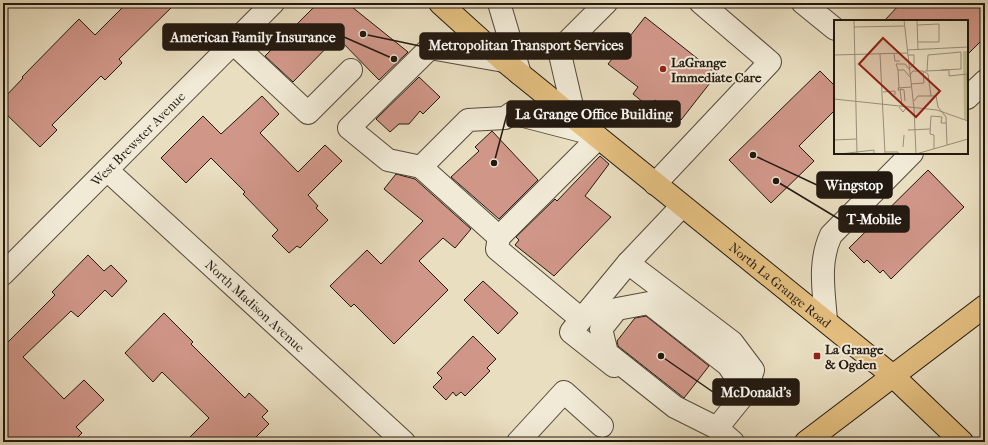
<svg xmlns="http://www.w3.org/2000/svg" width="988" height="445" font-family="'IM FELL French Canon',serif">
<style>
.building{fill:#d09688;stroke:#221910}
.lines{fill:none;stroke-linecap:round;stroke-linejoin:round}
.minor-casing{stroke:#544a3c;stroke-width:24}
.major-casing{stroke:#221910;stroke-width:24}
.minor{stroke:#f1ead6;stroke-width:22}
.major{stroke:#e4bf80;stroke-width:22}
.poi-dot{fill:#8f2418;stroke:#f1ead6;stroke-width:1.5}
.labels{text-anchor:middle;stroke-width:4;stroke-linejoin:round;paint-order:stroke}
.poi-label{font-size:13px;font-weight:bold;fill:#221910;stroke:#f1ead6;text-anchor:start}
.street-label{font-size:13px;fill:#221910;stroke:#f1ead6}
.inset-road{fill:none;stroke:#998f7a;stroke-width:1}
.view{fill:#8f2418;fill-opacity:0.15;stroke:#8f2418;stroke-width:2}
.inset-edge{fill:none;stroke:#221910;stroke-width:2}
.leader{fill:none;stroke:#221910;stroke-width:1.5}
.callout-dot{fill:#221910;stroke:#f1ead6;stroke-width:1.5}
.callout{fill:#221910;stroke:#221910;stroke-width:1.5}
.callout-label{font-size:14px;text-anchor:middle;font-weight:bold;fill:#fff}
</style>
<rect width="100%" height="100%" fill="#e9dec0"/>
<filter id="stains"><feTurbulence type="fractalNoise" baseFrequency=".005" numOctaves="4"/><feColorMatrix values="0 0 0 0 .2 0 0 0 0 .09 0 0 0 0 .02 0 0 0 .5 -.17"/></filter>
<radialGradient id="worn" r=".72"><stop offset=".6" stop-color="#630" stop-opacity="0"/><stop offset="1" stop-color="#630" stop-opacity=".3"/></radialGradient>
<path class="building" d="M 127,3 L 176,3 L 119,59 L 122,63 L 105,80 L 101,76 L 52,125 L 57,130 L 40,147 L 3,111 L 3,99 L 23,78 L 22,77 L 79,19 L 95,35 Z
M 318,3 L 347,3 L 408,52 L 379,80 L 337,37 L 293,82 L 265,56 Z
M 901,3 L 985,3 L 985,37 L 967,55 L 967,21 L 884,21 Z
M 645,17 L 717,74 L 681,120 L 655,100 L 649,107 L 633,94 L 638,87 L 608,64 Z
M 820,71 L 835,86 L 835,110 L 799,146 L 814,161 L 771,203 L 729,160 Z
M 419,77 L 440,97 L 423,114 L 420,111 L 409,124 L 399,124 L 390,132 L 376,119 Z
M 262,96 L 279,114 L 260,133 L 298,172 L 325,145 L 342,161 L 308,195 L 318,206 L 316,208 L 328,220 L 300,248 L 297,246 L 289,253 L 272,236 L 278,230 L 243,194 L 245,192 L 211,158 L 186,183 L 161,158 L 203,116 L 221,134 Z
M 492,131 L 538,180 L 499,219 L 451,177 L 479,151 L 475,147 Z
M 600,156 L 609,164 L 585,196 L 611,217 L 554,276 L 515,245 L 519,240 L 516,237 L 555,199 L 557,201 Z
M 928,170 L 964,207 L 891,279 L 883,270 L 880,273 L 867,260 L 864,263 L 849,248 Z
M 396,174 L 415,179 L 471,229 L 455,248 L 443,238 L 419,261 L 448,290 L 394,344 L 354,304 L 351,307 L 330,286 L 367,250 L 381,264 L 423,221 L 384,189 Z
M 88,255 L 104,271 L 111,265 L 127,281 L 112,297 L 105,290 L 78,317 L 71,311 L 23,357 L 64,399 L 84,380 L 104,400 L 76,427 L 82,433 L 73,442 L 3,442 L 3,337 L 8,342 L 55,295 L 52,292 Z
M 483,281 L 518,313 L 498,334 L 464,300 Z
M 164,313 L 193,342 L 191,344 L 245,398 L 249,393 L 268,411 L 262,417 L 269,424 L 251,442 L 185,442 L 209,418 L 162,372 L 153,382 L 125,353 Z
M 646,316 L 709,366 L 684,398 L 618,346 L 617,341 L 635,318 Z
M 473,336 L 496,359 L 487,368 L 490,371 L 465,396 L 461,392 L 456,396 L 453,392 L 446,400 L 433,387 L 442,378 L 437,373 Z"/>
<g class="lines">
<defs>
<g id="minor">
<path d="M 499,3 L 520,74"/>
<path d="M 803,3 L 835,29"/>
<path d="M 233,43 L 308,113 L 351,70"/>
<path d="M 504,61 L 430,48 L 349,128 L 388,160 L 421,167 L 468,120 L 505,118 L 512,113 L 593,134"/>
<path d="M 967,98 L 985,81"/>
<path d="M 575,119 L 559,50 L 606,3"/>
<path d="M 421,167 L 499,237"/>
<path id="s1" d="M 107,170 L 404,442"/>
<path d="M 655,184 L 770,62 L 701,3"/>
<path d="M 628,263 L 732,342 L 753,370 L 746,392 L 717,428"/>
<path id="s2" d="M 3,274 L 273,3"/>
<path d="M 581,319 L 497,249 L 499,237 L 598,138"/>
<path d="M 826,321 C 824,291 818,263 831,235 L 912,153"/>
<path d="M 614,366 L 571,332 L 628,263 L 682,206"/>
<path d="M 518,442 L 564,392 L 602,426"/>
<path d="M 733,442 L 717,428 L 675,407 L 607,353 L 601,329 L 617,309 L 649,303 L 728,365 L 746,392"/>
</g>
<g id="major">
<path id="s3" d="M 440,3 L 504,61 L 893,376 L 962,442"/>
<path d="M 806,442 L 985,306"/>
</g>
</defs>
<use href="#minor" class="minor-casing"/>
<use href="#major" class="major-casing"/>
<use href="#minor" class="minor"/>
<use href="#major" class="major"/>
</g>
<g class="poi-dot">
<circle cx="663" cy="69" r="4"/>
<rect x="813" y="352" width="8" height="8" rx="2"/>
</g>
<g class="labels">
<g class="poi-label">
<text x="671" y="67">LaGrange<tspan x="671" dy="15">Immediate Care</tspan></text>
<text x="825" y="354">La Grange<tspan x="825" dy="15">&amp; Ogden</tspan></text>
</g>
<g class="street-label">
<text dy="5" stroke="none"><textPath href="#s2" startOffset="191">West Brewster Avenue</textPath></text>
<text dy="5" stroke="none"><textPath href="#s3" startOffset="442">North La Grange Road</textPath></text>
<text dy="5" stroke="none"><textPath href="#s1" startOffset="201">North Madison Avenue</textPath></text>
</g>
</g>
<g transform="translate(834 20)">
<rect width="134" height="134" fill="#e9dec0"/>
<path d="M 129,31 L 134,31 L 134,101 L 130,99 Z" fill="#bebf8d"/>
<path class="inset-road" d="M 20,0 L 23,134M 70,0 L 80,88 L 82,134M 83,0 L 84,30M 83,5 L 105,4 L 105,22 L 84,22M 20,7 L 70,6M 73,30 L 134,27M 60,33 L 61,41 L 66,41M 46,34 L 51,134M 0,35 L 73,33M 74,35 L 80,35 L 80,44 L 76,48M 75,49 L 71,44 L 62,44 L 64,50 L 70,50 L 76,57M 64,50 L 65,68M 115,50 L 115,56 L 133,54 L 134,81M 89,51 L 94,54 L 97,76M 91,51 L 115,50M 93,51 L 94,35 L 127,32 L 127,49 L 107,50M 76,55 L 79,51 L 89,51M 77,64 L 90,63 L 89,51M 65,71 L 64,68 L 77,67M 49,72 L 61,71 L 61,75M 0,79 L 103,90 L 134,101M 80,81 L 84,76 L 102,76 L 104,87 L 112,97 L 113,125M 68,86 L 66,69 L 70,70 L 71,81M 65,87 L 69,92 L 73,87M 74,110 L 96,109M 0,120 L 23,119M 69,127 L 70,115M 100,129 L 100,115 L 96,114 L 97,96 L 108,97 L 107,103 L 112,103M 51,132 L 64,132 L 64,134M 6,134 L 40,130 L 40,134M 82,134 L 134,119"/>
<path class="view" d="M 49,18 L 106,71 L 82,97 L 25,44 Z"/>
<rect width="134" height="134" class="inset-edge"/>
</g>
<path class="leader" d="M394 59L344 37M363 34L420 46M494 163L507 114M753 155L817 185M776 181L839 219M661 356L713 392"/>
<g class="callout-dot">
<circle cx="394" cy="59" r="4"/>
<circle cx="363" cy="34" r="4"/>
<circle cx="494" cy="163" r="4"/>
<circle cx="753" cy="155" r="4"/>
<circle cx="776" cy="181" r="4"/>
<circle cx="661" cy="356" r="4"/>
</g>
<g class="callout">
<rect x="163" y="24" width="181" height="26" rx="4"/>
<rect x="420" y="33" width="211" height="26" rx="4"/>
<rect x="507" y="101" width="173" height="26" rx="4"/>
<rect x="817" y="172" width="75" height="26" rx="4"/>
<rect x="839" y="206" width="70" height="26" rx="4"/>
<rect x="713" y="379" width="86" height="26" rx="4"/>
</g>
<g class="callout-label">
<text x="253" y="42">American Family Insurance</text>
<text x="526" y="50">Metropolitan Transport Services</text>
<text x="594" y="119">La Grange Office Building</text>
<text x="854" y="190">Wingstop</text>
<text x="874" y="224">T-Mobile</text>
<text x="756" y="397">McDonald's</text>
</g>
<rect width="988" height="445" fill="none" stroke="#e9dec0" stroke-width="16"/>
<rect x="4" y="4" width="980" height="437" fill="none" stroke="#221910" stroke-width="2"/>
<rect x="8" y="8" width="972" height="429" fill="none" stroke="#221910"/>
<rect width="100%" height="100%" filter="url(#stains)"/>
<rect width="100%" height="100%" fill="url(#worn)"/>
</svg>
